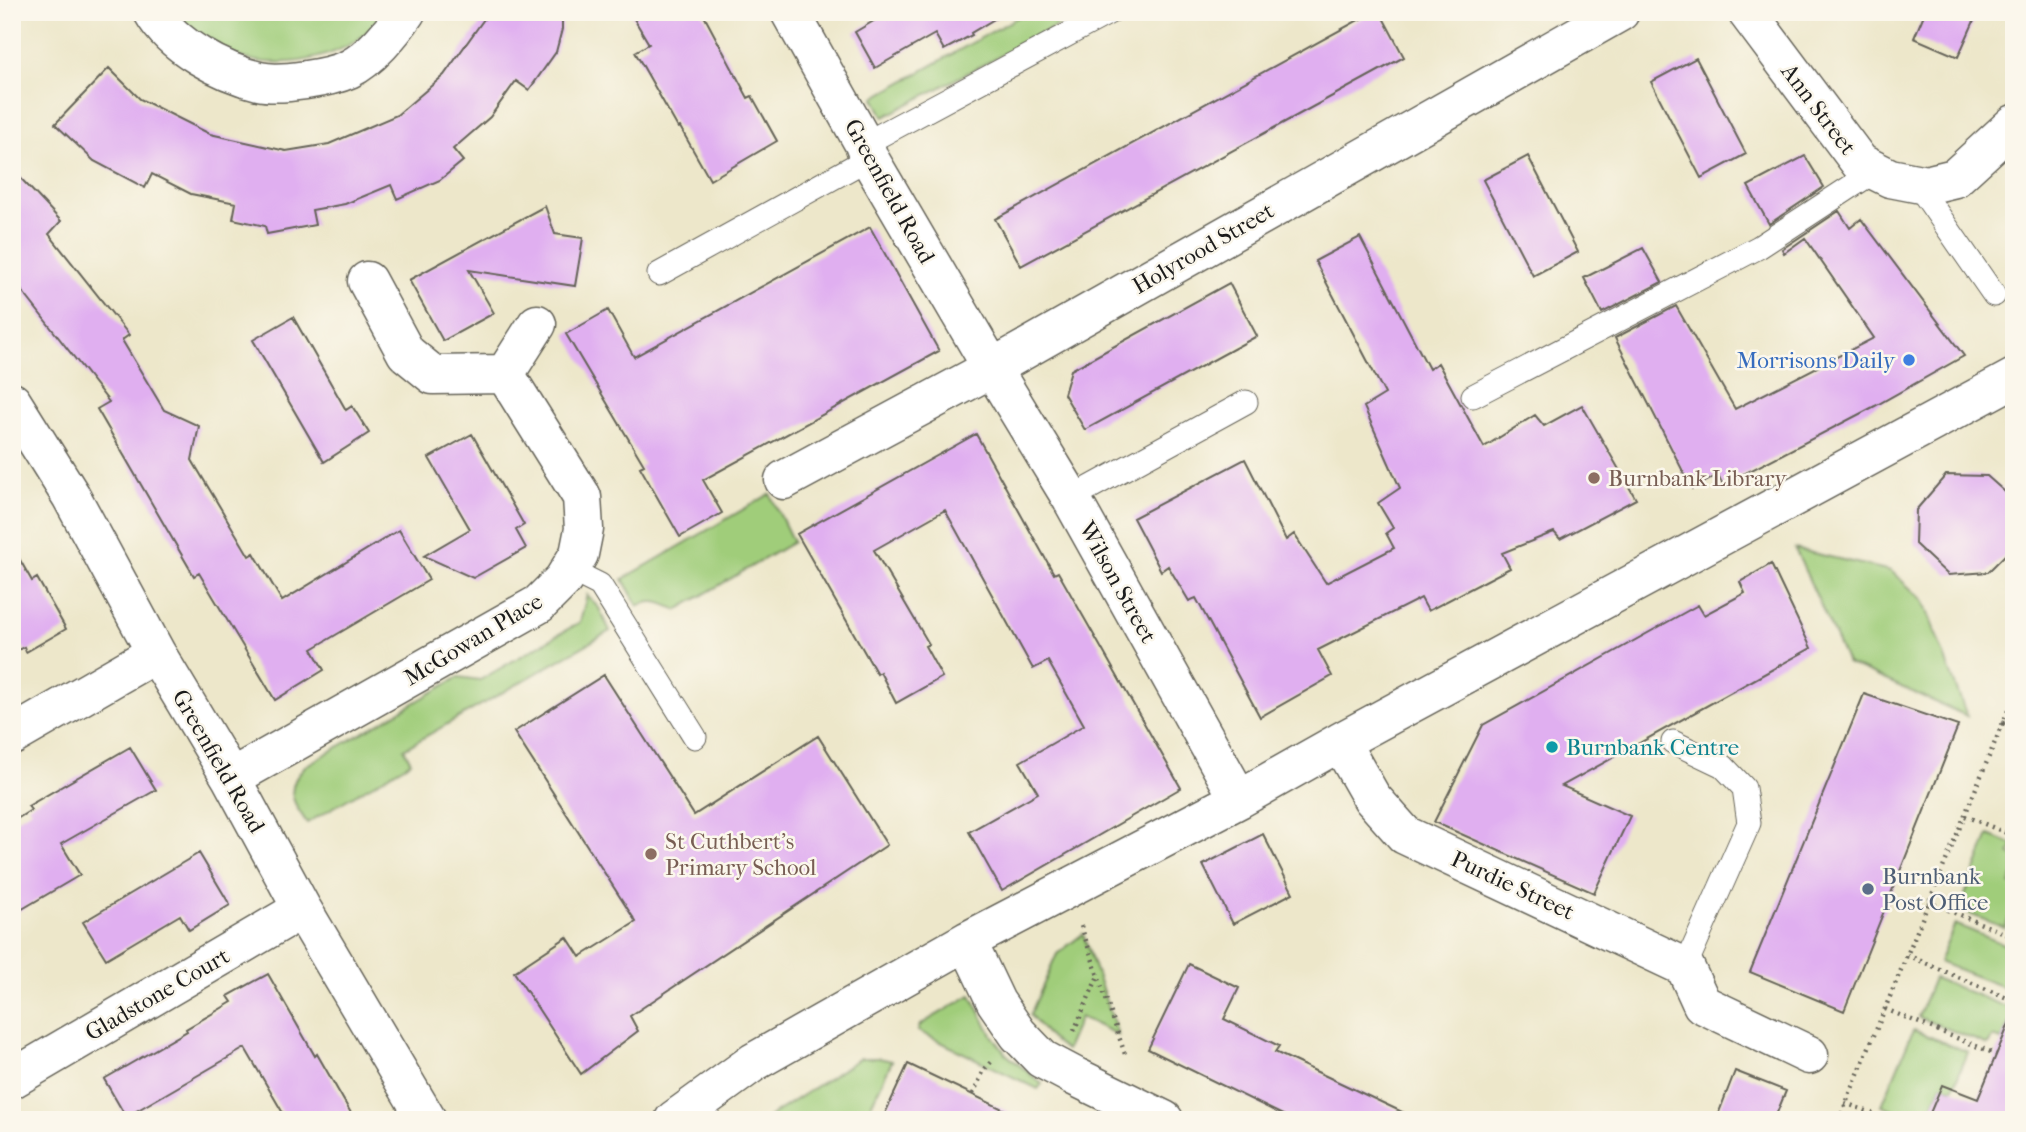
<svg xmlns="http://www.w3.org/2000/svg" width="2026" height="1132" font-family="'IM FELL French Canon',serif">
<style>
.green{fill:#a0cd7a;stroke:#5e744b;stroke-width:2}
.building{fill:#e0aff0}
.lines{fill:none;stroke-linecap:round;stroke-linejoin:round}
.lane-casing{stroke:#656359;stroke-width:25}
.street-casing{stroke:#656359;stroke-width:41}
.path{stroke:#656359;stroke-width:4.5;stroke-dasharray:2 5;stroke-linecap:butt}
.lane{stroke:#fff;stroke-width:23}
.street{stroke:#fff;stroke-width:38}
.shop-dot{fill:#3f7fe0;stroke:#fbf7ec;stroke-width:2.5}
.education-dot{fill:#8d6e63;stroke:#fbf7ec;stroke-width:2.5}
.culture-dot{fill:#0f9aa8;stroke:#fbf7ec;stroke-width:2.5}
.service-dot{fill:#5c6f8a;stroke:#fbf7ec;stroke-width:2.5}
.labels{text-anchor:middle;stroke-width:5;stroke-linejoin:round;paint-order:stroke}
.street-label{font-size:23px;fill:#1c1c1c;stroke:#fbf7ec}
.shop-label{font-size:23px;fill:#366cbe;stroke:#fbf7ec;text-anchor:end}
.education-label{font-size:23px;fill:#785e54;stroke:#fbf7ec;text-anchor:start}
.culture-label{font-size:23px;fill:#0d838f;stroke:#fbf7ec;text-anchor:start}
.service-label{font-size:23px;fill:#4e5e75;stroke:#fbf7ec;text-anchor:start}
</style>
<rect width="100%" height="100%" fill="#fbf7ec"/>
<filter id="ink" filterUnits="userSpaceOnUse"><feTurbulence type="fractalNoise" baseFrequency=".0143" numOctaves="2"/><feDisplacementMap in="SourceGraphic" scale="14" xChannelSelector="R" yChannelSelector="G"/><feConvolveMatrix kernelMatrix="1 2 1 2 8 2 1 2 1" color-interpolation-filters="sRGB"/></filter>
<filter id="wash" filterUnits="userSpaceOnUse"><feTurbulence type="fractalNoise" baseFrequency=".00686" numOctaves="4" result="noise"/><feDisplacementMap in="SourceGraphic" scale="28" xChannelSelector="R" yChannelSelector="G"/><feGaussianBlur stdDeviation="1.57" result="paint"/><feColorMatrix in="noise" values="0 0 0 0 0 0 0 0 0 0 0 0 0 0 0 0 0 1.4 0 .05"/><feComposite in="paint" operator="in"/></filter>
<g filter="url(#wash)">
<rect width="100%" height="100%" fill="#ede7ca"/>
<path class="green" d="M 175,12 L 387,12 C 376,24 365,36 351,44 C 307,68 249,70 207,42 C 195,34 185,22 175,12 Z
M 1027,12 L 1083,12 L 884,117 L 874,98 Z
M 770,494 L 793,542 L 677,610 C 662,603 653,598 638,606 L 623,579 Z
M 1795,549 L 1891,571 L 1923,600 L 1967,716 L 1847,663 Z
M 587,595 L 599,608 L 610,631 L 404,749 L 411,762 L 307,823 C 292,801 284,789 305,766 L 459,677 L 480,680 L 580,622 Z
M 1989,835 L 2014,845 L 2010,854 L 2014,856 L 2014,874 L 2010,884 L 2014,886 L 2014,905 L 2005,928 L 1959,910 Z
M 1955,924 L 2013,948 L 2009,957 L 2014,959 L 2014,974 L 2008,989 L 1939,962 Z
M 1083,934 L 1118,1035 L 1080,1017 L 1066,1050 L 1050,1038 L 1030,1015 L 1057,954 Z
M 1934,978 L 2014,1010 L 2002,1040 L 1992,1037 L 1988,1045 L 1918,1017 Z
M 971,995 L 992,1035 L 1006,1054 L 1042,1084 L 1038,1089 L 918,1031 L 920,1025 Z
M 1913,1030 L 1968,1052 L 1953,1089 L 1942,1085 L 1930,1113 L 1919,1109 L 1914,1118 L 1882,1105 Z
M 860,1058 L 879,1058 L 892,1061 L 864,1120 L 764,1120 Z"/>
<g id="blocks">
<path class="building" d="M 489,12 L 549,12 L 562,16 L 562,29 L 556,52 L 529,90 L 516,81 L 490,117 L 453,149 L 463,161 L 440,180 L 397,199 L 391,185 L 345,204 L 312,210 L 315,225 L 267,234 L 265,226 L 233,219 L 236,203 L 191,194 L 152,174 L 145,188 L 94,161 L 55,124 L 109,68 L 140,99 L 210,134 L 286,151 L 329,144 L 397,115 L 444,75 Z
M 630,12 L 702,12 L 748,98 L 752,96 L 777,141 L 710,180 L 680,127 L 678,128 L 635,52 L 649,44 Z
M 889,12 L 1006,12 L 971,33 L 972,35 L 944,50 L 935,34 L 875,68 L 855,32 Z
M 1373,12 L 1380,12 L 1404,57 L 1021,266 L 995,219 Z
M 1925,12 L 1978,12 L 1958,57 L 1914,38 Z
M 1696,58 L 1746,154 L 1701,178 L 1651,82 Z
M 1528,156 L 1578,252 L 1533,276 L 1483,180 Z
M 1805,156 L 1824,187 L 1769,224 L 1748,186 Z
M 12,169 L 61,221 L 49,234 L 129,335 L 122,340 L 164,410 L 199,426 L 192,460 L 249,556 L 254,553 L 282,601 L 399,530 L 429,580 L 312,649 L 324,670 L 275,700 L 199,573 L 194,576 L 97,409 L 109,402 L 12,278 Z
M 545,206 L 555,234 L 583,238 L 575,286 L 469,270 L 494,313 L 443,341 L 409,280 Z
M 1839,211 L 1850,228 L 1861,219 L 1964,356 L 1875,406 L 1723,485 L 1718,475 L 1692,489 L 1615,338 L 1676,306 L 1735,409 L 1874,338 L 1805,238 L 1784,253 L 1782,249 Z
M 870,227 L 939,351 L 703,480 L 722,513 L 680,537 L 640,467 L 644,465 L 566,334 L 608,310 L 634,357 Z
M 1360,237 L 1429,369 L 1438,363 L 1484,447 L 1535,415 L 1544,426 L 1582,405 L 1636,499 L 1560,539 L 1554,532 L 1502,553 L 1510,568 L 1428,611 L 1421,598 L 1318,650 L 1332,676 L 1260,717 L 1196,598 L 1189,601 L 1168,566 L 1161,571 L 1133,518 L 1245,459 L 1286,540 L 1294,534 L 1326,583 L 1394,548 L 1386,533 L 1393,528 L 1378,503 L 1400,488 L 1364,407 L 1385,394 L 1315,261 Z
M 1643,248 L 1662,282 L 1602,313 L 1584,278 Z
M 1229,283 L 1257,336 L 1085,430 L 1064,394 L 1071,370 Z
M 293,317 L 346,410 L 352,406 L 369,433 L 324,462 L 253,340 Z
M 472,434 L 524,525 L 516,530 L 526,548 L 473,578 L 424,556 L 470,529 L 429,458 Z
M 976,434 L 1054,574 L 1058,572 L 1181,788 L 1002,891 L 969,832 L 1038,793 L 1020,762 L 1084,725 L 1048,661 L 1033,669 L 945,510 L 874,550 L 929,644 L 925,646 L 942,677 L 896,703 L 880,672 L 877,674 L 797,534 Z
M 1946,475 L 1987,476 L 2014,500 L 2014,546 L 1988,572 L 1948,575 L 1915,544 L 1916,510 Z
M 12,546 L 32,581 L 37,578 L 66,629 L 26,652 L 24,647 L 12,653 Z
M 1771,564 L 1811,648 L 1562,786 L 1630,816 L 1594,893 L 1434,822 L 1483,725 L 1698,605 L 1704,615 L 1745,593 L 1740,582 Z
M 604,675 L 694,815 L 818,736 L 887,845 L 630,1016 L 638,1031 L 581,1074 L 514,972 L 567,937 L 580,957 L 636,922 L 514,732 Z
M 1864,694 L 1958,726 L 1844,1011 L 1750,972 Z
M 130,747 L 156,790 L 61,844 L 80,875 L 12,915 L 12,822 L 31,810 L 28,806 Z
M 1263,834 L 1293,893 L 1233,924 L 1203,865 Z
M 199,853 L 230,905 L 189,930 L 180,915 L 106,959 L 83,922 Z
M 1189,964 L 1239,988 L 1224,1019 L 1279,1046 L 1275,1052 L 1419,1120 L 1293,1120 L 1148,1049 Z
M 268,974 L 315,1056 L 317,1054 L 355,1120 L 287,1120 L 245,1048 L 126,1117 L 104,1079 L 187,1031 L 186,1029 L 232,1002 L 228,996 Z
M 2013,1014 L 2014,1120 L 1927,1120 L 1942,1085 L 1978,1099 Z
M 908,1064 L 1026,1120 L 882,1120 Z
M 1735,1071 L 1786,1091 L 1774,1120 L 1716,1120 Z"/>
</g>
</g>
<g filter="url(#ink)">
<use href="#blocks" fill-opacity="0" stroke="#656359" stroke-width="2"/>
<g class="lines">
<defs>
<path id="lane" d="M 864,144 L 1110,12
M 1917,184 L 1994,295
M 659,274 L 869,158
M 1473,396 L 1759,247 L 1875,171
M 1071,498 L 1246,402
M 570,570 L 600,585 L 695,737
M 1673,742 L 1723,766 L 1744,788 L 1749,823 L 1685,967"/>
<path id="street" d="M 153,12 C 172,46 222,72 259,81 C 280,86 329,78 349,69 C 370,59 393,31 406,12
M 790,12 L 864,144 L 869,158 L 992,368 L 1071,498 L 1239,799
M 1747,12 L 1860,163 L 1890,178 L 1926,185 L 1955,178 L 2014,124
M 505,374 L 537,324
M 12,402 L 71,496 L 156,653 L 231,778 L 302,909 L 427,1120
M 784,480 L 992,368 L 1620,12
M 12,736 L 156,653
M 1340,742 L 2014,378
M 231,778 L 539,604 L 563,580 L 579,554 L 584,529 L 582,497 L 505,374 L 433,375 L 406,353 L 367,281
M 967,941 L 996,1002 L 1018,1034 L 1042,1059 L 1076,1077 L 1164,1120
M 12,1079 L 302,909
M 674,1120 L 754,1062 L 967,941 L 1239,799 L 1340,742 L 1372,798 L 1405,835 L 1685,967 L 1702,1004 L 1809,1055"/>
</defs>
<use href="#lane" class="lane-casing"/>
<use href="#street" class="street-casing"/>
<path class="path" d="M 2002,723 L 2014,728
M 2003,723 L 2014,719
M 1965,816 L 2014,836
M 1928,902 L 2014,937
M 1081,926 L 1126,1057
M 1907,955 L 2014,1001
M 1885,1009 L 1996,1054
M 1074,1031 L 1098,976
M 973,1094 L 984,1070 L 991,1062
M 1845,1103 L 1890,1120
M 1839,1120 L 2014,696"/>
<use href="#lane" class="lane"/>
<use href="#street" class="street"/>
</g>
</g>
<circle class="shop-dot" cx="1909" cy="360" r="7"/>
<g class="education-dot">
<circle cx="1594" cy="478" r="7"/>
<circle cx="651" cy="854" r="7"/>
</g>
<circle class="culture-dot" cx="1552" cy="747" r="7"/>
<circle class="service-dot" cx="1868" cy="889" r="7"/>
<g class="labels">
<g class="street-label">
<text transform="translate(1819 109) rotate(53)" y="8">Ann Street</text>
<text transform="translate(890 191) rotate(61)" y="8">Greenfield Road</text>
<text transform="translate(1203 248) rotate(-30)" y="8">Holyrood Street</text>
<text transform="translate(1118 582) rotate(61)" y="8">Wilson Street</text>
<text transform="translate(473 639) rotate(-31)" y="8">McGowan Place</text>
<text transform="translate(219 761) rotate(60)" y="8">Greenfield Road</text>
<text transform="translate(1513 885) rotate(25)" y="8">Purdie Street</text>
<text transform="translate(157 994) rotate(-30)" y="8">Gladstone Court</text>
</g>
<g class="shop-label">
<text x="1895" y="368">Morrisons Daily</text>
</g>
<g class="education-label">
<text x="1608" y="486">Burnbank Library</text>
<text x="665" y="849">St Cuthbert's<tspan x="665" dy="26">Primary School</tspan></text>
</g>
<g class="culture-label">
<text x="1566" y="755">Burnbank Centre</text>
</g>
<g class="service-label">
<text x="1882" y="884">Burnbank<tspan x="1882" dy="26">Post Office</tspan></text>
</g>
</g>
<rect width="2026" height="1132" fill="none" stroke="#fbf7ec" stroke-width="42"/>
</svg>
